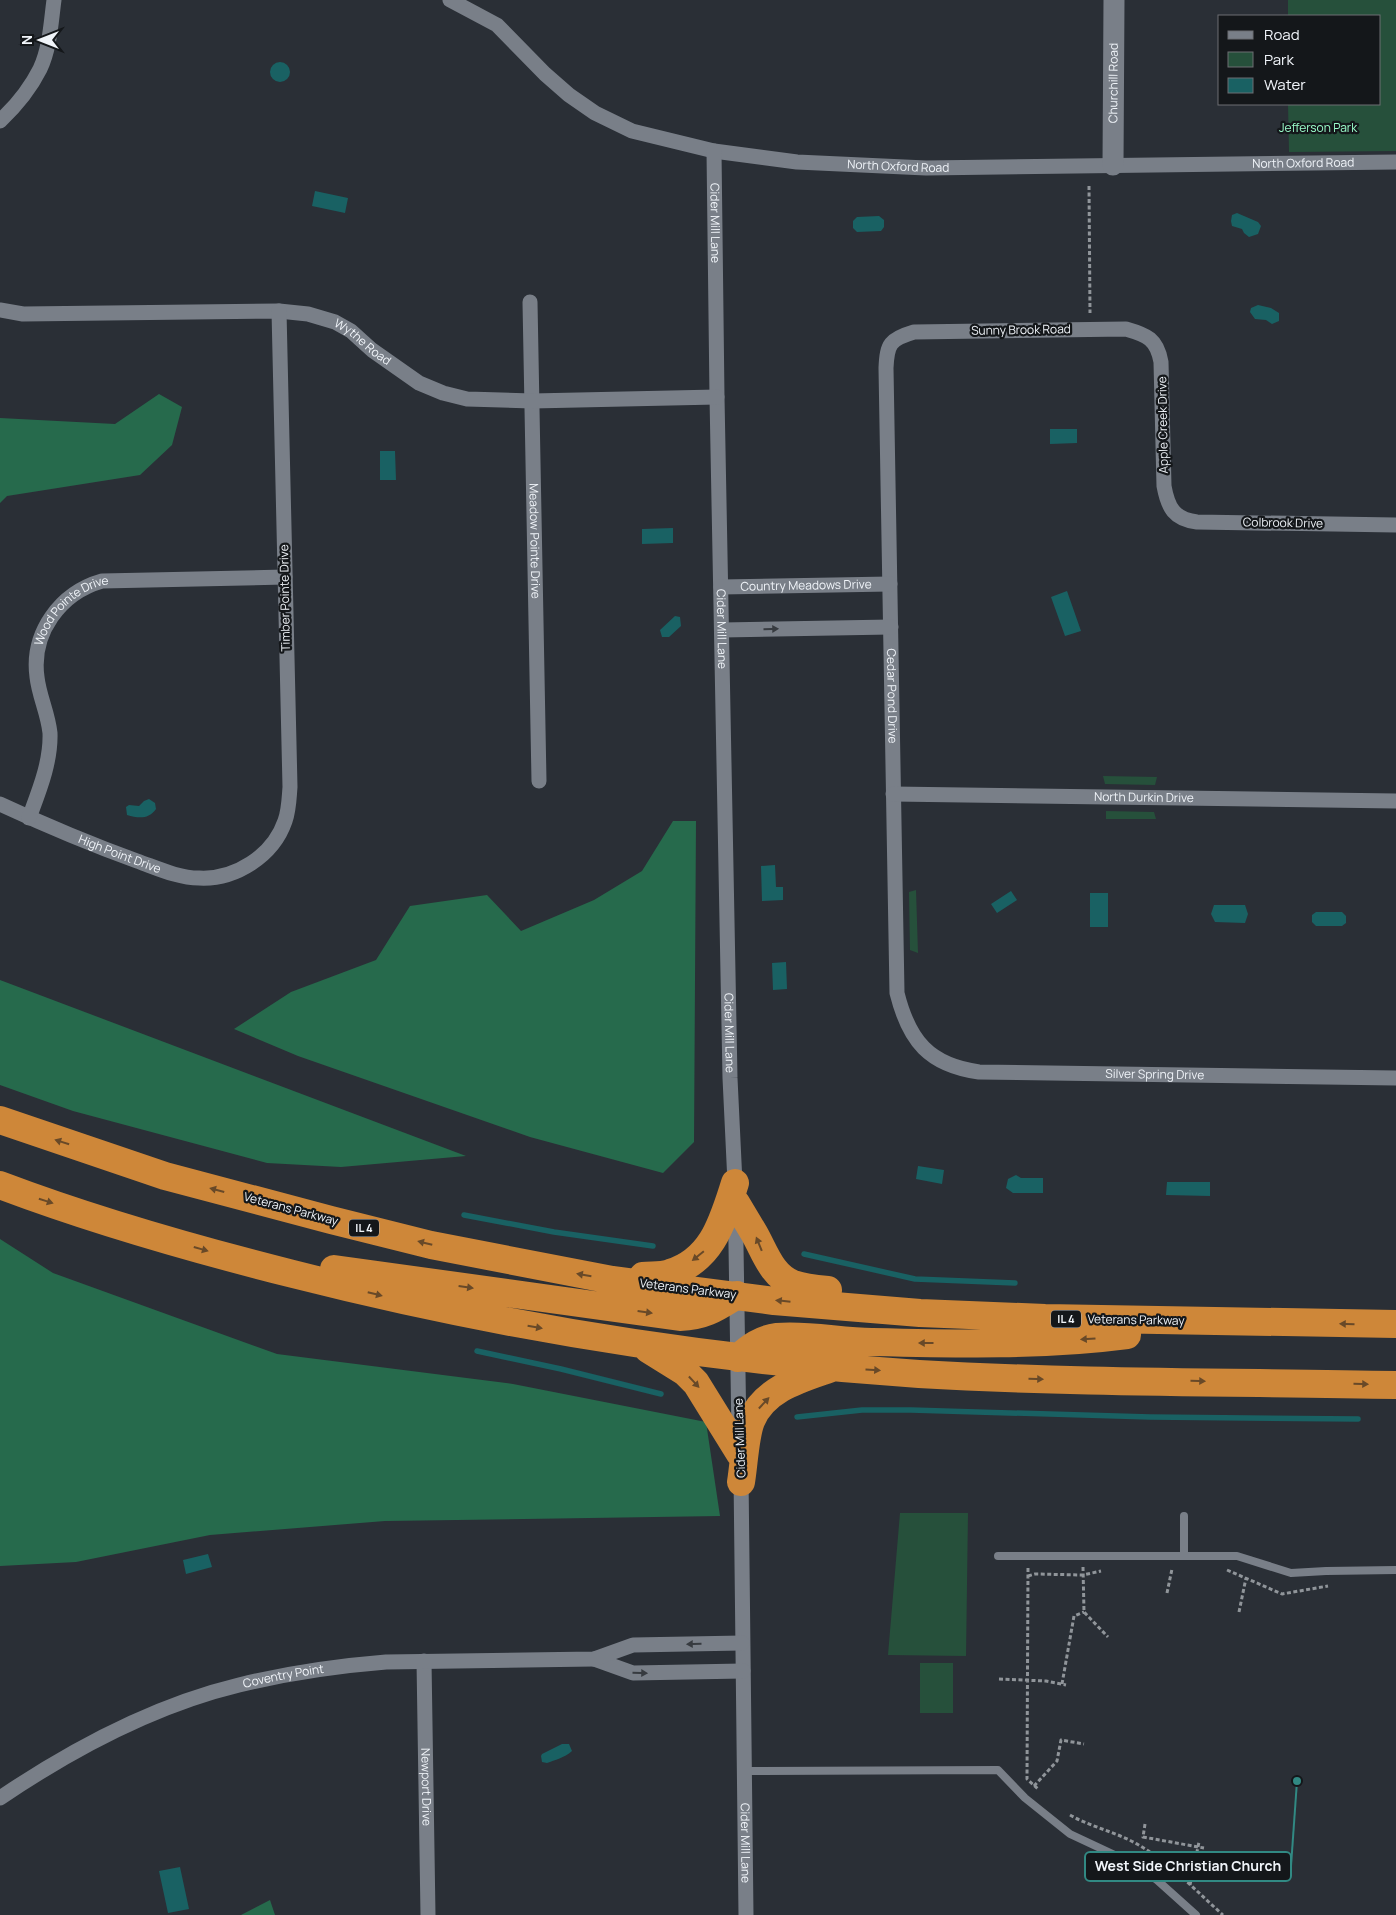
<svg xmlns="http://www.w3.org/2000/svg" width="1396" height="1915" font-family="Manrope,sans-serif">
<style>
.green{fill:#26503b}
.forest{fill:#266a4c}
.water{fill:#196163}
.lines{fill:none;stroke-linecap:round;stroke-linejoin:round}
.stream{stroke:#196163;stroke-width:5.5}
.path{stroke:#90959a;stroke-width:3;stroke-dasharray:4 2.5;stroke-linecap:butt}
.lane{stroke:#797f88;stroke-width:8}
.street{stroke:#797f88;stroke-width:15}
.secondary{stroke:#797f88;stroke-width:21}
.highway{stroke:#ce8739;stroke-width:28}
.oneway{fill:#373b40}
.oneway2{fill:#684928}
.labels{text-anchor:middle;stroke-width:4.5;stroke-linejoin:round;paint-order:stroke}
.shield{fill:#14171a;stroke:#aeb2b6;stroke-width:1}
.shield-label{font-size:11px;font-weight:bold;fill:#f0f4f9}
.street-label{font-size:12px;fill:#f0f4f9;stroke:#14171a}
.park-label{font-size:12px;fill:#9bfdcb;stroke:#14171a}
.leader{fill:none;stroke:#318983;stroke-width:2}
.callout-dot{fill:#318983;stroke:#14171a;stroke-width:2}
.callout{fill:#14171a;stroke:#318983;stroke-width:2}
.callout-label{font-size:14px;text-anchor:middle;font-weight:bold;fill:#f0f4f9}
</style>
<rect width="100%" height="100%" fill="#2a2f36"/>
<path class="green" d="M 1288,0 L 1396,0 L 1396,151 L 1289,152 L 1288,104 L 1380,104 L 1380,16 L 1288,16 Z
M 1103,776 L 1157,777 L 1155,785 L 1105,784 Z
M 1106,811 L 1154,812 L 1156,819 L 1106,819 Z
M 916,890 L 918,953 L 910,950 L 909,892 Z
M 900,1513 L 968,1513 L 966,1656 L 888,1655 Z
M 920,1663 L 953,1663 L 953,1713 L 920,1713 Z"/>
<path class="forest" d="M 159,394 L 182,407 L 172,445 L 140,475 L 7,496 L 0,503 L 0,418 L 115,424 Z
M 673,821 L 696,821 L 694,1142 L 663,1173 L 530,1137 L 298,1056 L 234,1029 L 291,992 L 376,960 L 410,906 L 487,895 L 521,931 L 594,900 L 642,871 Z
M 0,980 L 466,1156 L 341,1167 L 267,1163 L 73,1111 L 0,1085 Z
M 0,1239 L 53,1273 L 277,1354 L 513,1384 L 706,1422 L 720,1516 L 385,1521 L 210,1535 L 76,1562 L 0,1566 Z
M 270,1900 L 275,1915 L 241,1915 Z"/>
<path class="water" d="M270 72a10 10 0 1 1 20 0a10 10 0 1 1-20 0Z
M 315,191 L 348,198 L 345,213 L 312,206 Z
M 1237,213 L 1258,222 L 1261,226 L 1258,234 L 1249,237 L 1244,233 L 1242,229 L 1232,226 L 1231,221 L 1232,215 Z
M 879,216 L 884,220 L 884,227 L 881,231 L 857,232 L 853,228 L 853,221 L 857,217 Z
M 1258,305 L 1271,308 L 1279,313 L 1279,321 L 1272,324 L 1266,320 L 1255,319 L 1250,312 L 1251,308 Z
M 1050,429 L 1077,429 L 1077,443 L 1050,444 Z
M 380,451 L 395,451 L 396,480 L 380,480 Z
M 673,528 L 673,543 L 642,544 L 642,529 Z
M 1067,591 L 1081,631 L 1065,636 L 1051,597 Z
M 675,616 L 680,617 L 681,626 L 669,637 L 662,637 L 660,630 Z
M 149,799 L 155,803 L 156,809 C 148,820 138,818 127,815 L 126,807 L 129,805 L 139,806 L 144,801 Z
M 775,865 L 776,887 L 783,887 L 783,900 L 762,901 L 761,866 Z
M 1011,891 L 1017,900 L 997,913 L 991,904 Z
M 1090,893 L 1108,893 L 1108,927 L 1090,927 Z
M 1214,905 L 1245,905 L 1248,914 L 1245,923 L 1215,922 L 1211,914 Z
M 1316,912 L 1342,912 L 1346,916 L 1346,923 L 1342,926 L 1316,926 L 1312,922 L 1312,915 Z
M 786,962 L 787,989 L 773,990 L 772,963 Z
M 918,1166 L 944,1170 L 942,1184 L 916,1179 Z
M 1016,1175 L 1021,1178 L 1043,1178 L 1043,1193 L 1013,1193 L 1006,1188 L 1008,1179 Z
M 1167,1182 L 1210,1182 L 1210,1196 L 1166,1195 Z
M 208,1554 L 212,1567 L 186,1574 L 183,1560 Z
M 562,1744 L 569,1744 L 572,1751 C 564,1758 555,1760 547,1763 L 542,1762 L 541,1756 L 542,1754 Z
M 180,1867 L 189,1909 L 168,1913 L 159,1871 Z"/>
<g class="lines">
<path class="stream" d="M 464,1215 L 554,1232 L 653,1246
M 804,1254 L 915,1279 L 1015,1283
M 477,1351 L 561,1369 L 661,1394
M 797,1417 L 862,1410 L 911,1410 L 1150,1417 L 1358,1419"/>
<path class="path" d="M 1089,186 L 1090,313
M 1083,1567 L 1084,1612 L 1108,1637
M 1028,1568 L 1027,1779 L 1038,1789
M 1227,1570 L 1282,1594 L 1328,1586
M 1028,1576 L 1035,1574 L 1083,1575 L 1101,1571
M 1167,1593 L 1172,1569
M 1239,1612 L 1246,1578
M 999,1679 L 1046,1681 L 1066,1685
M 1062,1684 L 1074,1616 L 1084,1612
M 1034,1786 L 1057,1761 L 1061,1740 L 1084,1744
M 1070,1815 C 1091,1827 1116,1832 1137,1844 C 1170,1863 1195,1890 1223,1915
M 1145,1824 L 1143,1837 L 1204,1848
M 1190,1885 L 1199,1842"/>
<path class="lane" d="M 1184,1516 L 1184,1555
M 998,1556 L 1237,1556 L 1291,1573 L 1326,1571 L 1396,1570
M 745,1771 L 998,1770 L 1025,1798 L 1070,1834 L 1134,1864 L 1157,1880 L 1196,1915"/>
<g class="street">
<path id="s1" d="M 450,0 L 497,25 L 545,74 L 569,95 L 595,113 L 632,131 L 714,151 L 797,162 L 926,168 L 1396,162"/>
<path d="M 0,121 C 16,106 30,89 40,69 C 50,48 51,22 54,0"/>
<path id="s2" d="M 714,151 L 717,397 L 730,1078 L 735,1183 L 739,1435"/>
<path id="s3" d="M 530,302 L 539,781"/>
<path id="s4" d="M 0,310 L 23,314 L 279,311 L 308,314 L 335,322 L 351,331 L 372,350 L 419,383 L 443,393 L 467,399 L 532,401 L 717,397"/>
<path id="s5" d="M 1396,525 L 1197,522 C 1174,519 1168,508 1164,486 L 1161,362 C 1157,339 1147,335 1126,329 L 914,332 C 890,339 887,344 886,368 L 897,993 C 909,1041 929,1065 979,1072 L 1396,1078"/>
<path id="s6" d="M 721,587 L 890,584"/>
<path d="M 722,630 L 891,627"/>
<path id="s7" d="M 893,794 L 1396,801"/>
<path id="s8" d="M 0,804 C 45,825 90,844 137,861 C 157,868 178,878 199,878 C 235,880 273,856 285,821 C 289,810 289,799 290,787 L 279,311"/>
<path id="s9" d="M 29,818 C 39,791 51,762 50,733 C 48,713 39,696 37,677 C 31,633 60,593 102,581 L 285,577"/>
<path id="s10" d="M 741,1475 L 746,1915"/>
<path d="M 594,1659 L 633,1673 L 743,1671"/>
<path id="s11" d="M 424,1661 L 428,1915"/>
<path id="s12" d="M 0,1798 C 71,1750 156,1705 239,1685 C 288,1673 336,1666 386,1662 L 594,1659 L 633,1645 L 742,1643"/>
</g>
<path class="secondary" id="s13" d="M 1113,165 L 1114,0"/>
<path class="highway" d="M 0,1120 L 165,1176 L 331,1220 L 431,1245 L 612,1280 L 774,1301 L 920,1313 L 1045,1318 L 1396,1324
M 0,1185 C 95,1221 194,1249 293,1274 C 498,1326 707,1360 919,1374 C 1077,1383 1237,1382 1396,1385
M 736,1203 C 742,1213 748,1223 754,1233 C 765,1252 771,1275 793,1284 C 804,1288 816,1289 828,1290
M 334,1269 L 680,1317 C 705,1316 716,1308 737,1295
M 643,1276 C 652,1275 662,1276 670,1273 C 713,1260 723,1220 735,1183
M 648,1349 L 685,1372 L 696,1383 L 740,1454
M 738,1358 C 750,1347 761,1339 777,1337 C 808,1334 841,1342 872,1342 C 957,1344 1043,1346 1127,1335
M 741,1482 C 744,1464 745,1436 751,1421 C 764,1389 800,1379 829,1369"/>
</g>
<defs><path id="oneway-solid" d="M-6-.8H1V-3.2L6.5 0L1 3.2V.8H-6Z" transform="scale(1.25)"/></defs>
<g class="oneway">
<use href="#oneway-solid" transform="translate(771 629) rotate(-1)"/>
<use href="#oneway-solid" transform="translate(694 1644) rotate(179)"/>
<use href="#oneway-solid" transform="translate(640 1673) rotate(1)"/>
</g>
<g class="oneway2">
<use href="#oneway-solid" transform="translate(62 1142) rotate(-162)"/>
<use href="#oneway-solid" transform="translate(217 1190) rotate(-165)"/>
<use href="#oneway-solid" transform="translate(46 1201) rotate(18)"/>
<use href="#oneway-solid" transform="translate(425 1243) rotate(-166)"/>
<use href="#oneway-solid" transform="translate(759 1244) rotate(-112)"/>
<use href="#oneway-solid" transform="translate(201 1249) rotate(16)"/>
<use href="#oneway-solid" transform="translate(698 1256) rotate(141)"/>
<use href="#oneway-solid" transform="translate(584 1275) rotate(-170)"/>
<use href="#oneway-solid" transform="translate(466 1287) rotate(8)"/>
<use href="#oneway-solid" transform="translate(375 1294) rotate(14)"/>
<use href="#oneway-solid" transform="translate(783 1301) rotate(-174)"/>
<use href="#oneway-solid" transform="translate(645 1312) rotate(8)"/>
<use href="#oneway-solid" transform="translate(1347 1324) rotate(-179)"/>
<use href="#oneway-solid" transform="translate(535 1327) rotate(10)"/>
<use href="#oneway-solid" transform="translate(1088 1339) rotate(176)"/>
<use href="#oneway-solid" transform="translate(926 1343) rotate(-180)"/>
<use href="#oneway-solid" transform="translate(873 1370) rotate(4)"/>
<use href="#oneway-solid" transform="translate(1036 1379) rotate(1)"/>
<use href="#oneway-solid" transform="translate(1198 1381) rotate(1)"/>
<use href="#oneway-solid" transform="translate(694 1382) rotate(47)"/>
<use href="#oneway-solid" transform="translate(1361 1384) rotate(1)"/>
<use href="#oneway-solid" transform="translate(764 1403) rotate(-47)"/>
</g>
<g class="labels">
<g class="shield">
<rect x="349" y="1219.5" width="30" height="17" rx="4"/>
<rect x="1051" y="1310.5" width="30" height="17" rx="4"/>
</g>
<g class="shield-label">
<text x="364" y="1232">IL 4</text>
<text x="1066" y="1323">IL 4</text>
</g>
<g class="street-label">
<text dy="4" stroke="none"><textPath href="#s13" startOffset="82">Churchill Road</textPath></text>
<text dy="4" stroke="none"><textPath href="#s1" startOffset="901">North Oxford Road</textPath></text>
<text dy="4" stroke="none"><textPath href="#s1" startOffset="496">North Oxford Road</textPath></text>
<text dy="4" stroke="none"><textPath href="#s2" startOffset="72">Cider Mill Lane</textPath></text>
<text transform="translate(1021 330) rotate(-1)" y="4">Sunny Brook Road</text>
<text dy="4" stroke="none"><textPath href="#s4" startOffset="371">Wythe Road</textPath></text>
<text transform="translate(1163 425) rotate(-91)" y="4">Apple Creek Drive</text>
<text transform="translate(1283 523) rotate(1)" y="4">Colbrook Drive</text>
<text dy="4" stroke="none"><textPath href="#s3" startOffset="239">Meadow Pointe Drive</textPath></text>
<text dy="4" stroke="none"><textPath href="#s6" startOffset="85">Country Meadows Drive</textPath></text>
<text transform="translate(285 598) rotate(-91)" y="4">Timber Pointe Drive</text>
<text dy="4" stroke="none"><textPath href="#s9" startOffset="228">Wood Pointe Drive</textPath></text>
<text dy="4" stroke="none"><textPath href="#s2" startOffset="478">Cider Mill Lane</textPath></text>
<text dy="4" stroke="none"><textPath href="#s5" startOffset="1020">Cedar Pond Drive</textPath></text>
<text dy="4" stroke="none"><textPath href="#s7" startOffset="251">North Durkin Drive</textPath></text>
<text dy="4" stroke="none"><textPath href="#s8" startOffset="130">High Point Drive</textPath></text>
<text dy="4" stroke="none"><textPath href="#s2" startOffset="882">Cider Mill Lane</textPath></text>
<text dy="4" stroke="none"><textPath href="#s5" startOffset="1616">Silver Spring Drive</textPath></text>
<text transform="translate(291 1209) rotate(15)" y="4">Veterans Parkway</text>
<text transform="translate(688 1289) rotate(7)" y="4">Veterans Parkway</text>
<text transform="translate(1136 1320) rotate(1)" y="4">Veterans Parkway</text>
<text transform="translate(740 1438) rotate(-92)" y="4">Cider Mill Lane</text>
<text dy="4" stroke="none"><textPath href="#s12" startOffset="311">Coventry Point</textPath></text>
<text dy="4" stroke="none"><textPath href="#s11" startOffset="126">Newport Drive</textPath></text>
<text dy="4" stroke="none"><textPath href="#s10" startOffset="368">Cider Mill Lane</textPath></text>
</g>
<g class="park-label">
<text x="1318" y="132">Jefferson Park</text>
</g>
</g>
<path class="leader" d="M1297 1781L1291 1866"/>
<circle class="callout-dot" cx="1297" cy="1781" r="5"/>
<rect class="callout" x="1085" y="1852" width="206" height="29" rx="5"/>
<g class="callout-label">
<text x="1188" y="1871">West Side Christian Church</text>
</g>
<rect x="1218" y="15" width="162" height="90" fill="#14171a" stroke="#6c6f73"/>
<rect x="1228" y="31" width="25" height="8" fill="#797f88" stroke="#6c6f73"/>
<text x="1264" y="40" font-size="15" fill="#f0f4f9">Road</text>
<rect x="1228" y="52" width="25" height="15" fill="#26503b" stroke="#6c6f73"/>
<text x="1264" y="65" font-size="15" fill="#f0f4f9">Park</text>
<rect x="1228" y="78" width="25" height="15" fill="#196163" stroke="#6c6f73"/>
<text x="1264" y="90" font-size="15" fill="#f0f4f9">Water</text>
<g transform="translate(40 40) rotate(270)" stroke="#14171a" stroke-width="4" paint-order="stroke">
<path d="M0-4L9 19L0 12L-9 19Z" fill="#f0f4f9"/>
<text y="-8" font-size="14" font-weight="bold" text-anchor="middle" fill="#f0f4f9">N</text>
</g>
</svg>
